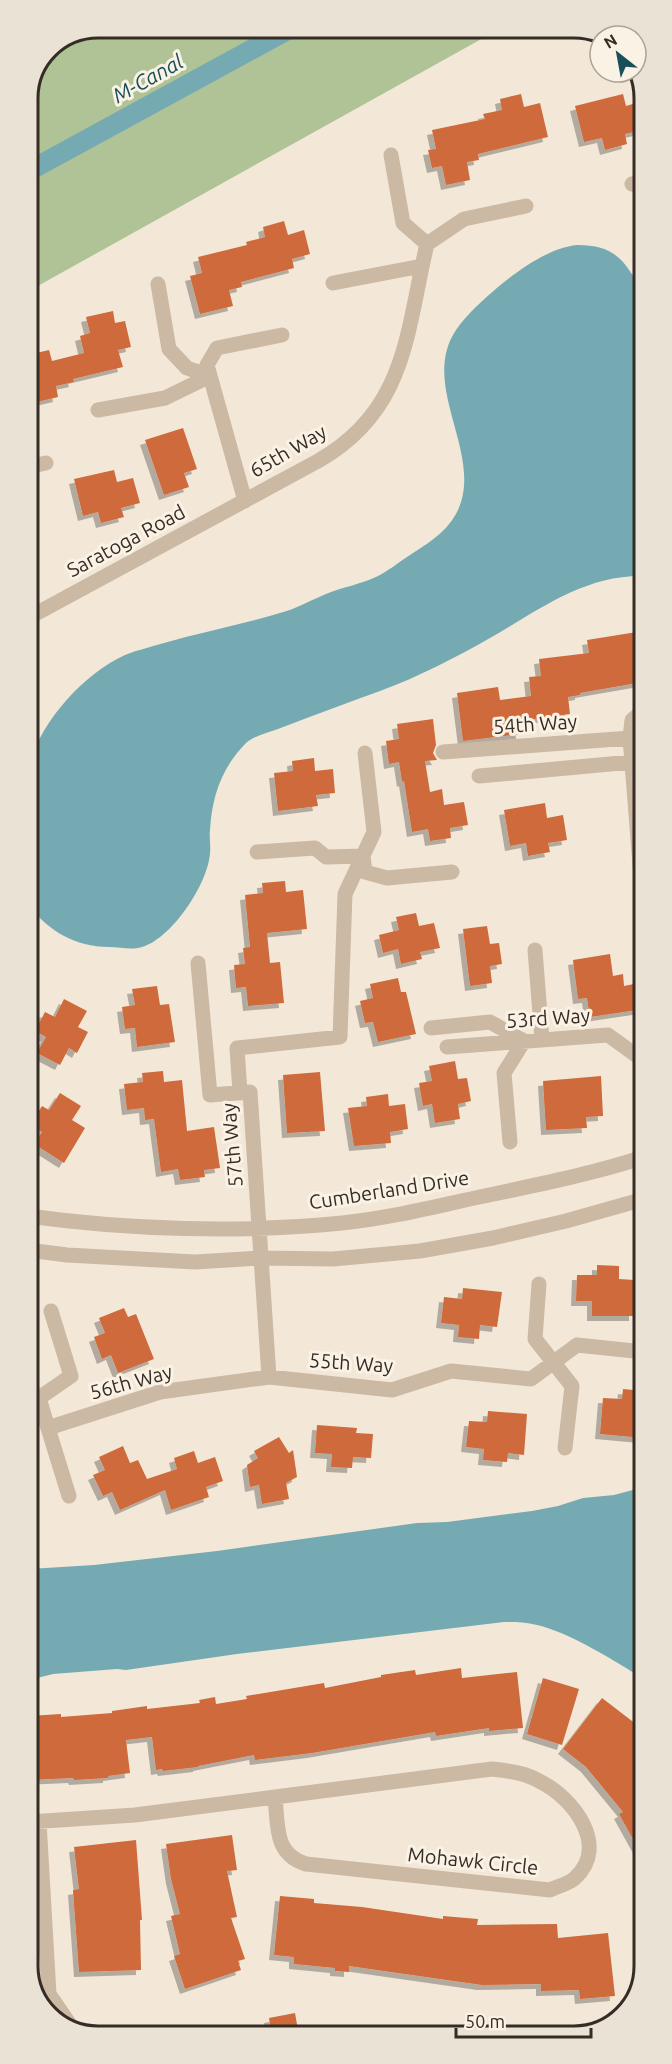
<svg xmlns="http://www.w3.org/2000/svg" width="672" height="2064" font-family="Ubuntu,sans-serif">
<style>
.green{fill:#b0c397}
.water{fill:#75aab2}
.lines{fill:none;stroke-linecap:round;stroke-linejoin:round}
.canal{stroke:#75aab2;stroke-width:20}
.building{fill:#ce6a3a;filter:url(#shadow)}
.minor{stroke:#cbb9a3;stroke-width:15}
.labels{text-anchor:middle;stroke-width:6;stroke-linejoin:round;paint-order:stroke}
.street-label{font-size:20px;fill:#362c26;stroke:#faf2e4}
.water-label{font-size:21px;font-style:italic;fill:#18505a;stroke:#faf2e4}
.rim{fill:none;stroke:#362c26;stroke-width:3}
</style>
<defs>
<filter id="shadow"><feDropShadow dx="-5" dy="5" stdDeviation="0" flood-color="#0004"/></filter>
</defs>
<rect width="100%" height="100%" fill="#f3e8d8"/>
<path class="green" d="M 97,27 L 503,27 L 27,292 L 27,93 L 48,47 Z"/>
<path class="water" d="M 577,245 C 616,245 625,261 643,293 L 643,576 C 584,575 539,610 490,638 C 455,658 418,677 380,691 C 346,703 312,716 278,729 C 267,733 253,736 245,744 C 221,769 212,797 210,830 C 209,838 211,845 210,853 C 208,883 174,935 145,946 C 132,951 122,947 109,947 C 75,947 49,931 28,905 C 28,874 28,842 28,810 C 28,798 26,783 28,770 C 38,724 83,674 125,655 C 137,650 151,647 164,643 C 202,632 241,625 280,613 C 296,609 311,600 326,594 C 343,587 362,584 378,576 C 388,571 398,563 407,557 C 425,545 445,534 456,514 C 487,456 418,387 456,330 C 467,314 484,299 498,287 C 520,269 549,248 577,245 Z
M 644,1487 L 645,1680 C 617,1662 569,1632 537,1625 C 526,1622 515,1622 504,1622 L 237,1654 L 126,1670 L 117,1669 L 53,1674 L 29,1680 L 29,1569 L 94,1565 L 217,1551 L 417,1523 L 447,1522 L 532,1511 L 558,1506 L 583,1498 L 614,1495 Z"/>
<g class="lines">
<path class="canal" d="M 27,172 L 293,27"/>
</g>
<path class="building" d="M 521,94 L 524,107 L 540,103 L 548,137 L 478,154 L 479,160 L 467,162 L 470,180 L 446,185 L 442,166 L 432,168 L 428,150 L 436,149 L 432,130 L 485,119 L 483,114 L 502,110 L 500,99 Z
M 623,94 L 626,106 L 636,103 L 643,130 L 625,134 L 627,144 L 605,150 L 602,138 L 584,142 L 575,106 Z
M 284,221 L 288,235 L 304,230 L 310,254 L 292,259 L 294,268 L 241,282 L 242,287 L 229,290 L 233,306 L 200,314 L 190,276 L 202,273 L 198,257 L 247,245 L 246,242 L 265,237 L 263,227 Z
M 113,311 L 115,323 L 125,321 L 131,347 L 118,350 L 123,367 L 73,379 L 74,382 L 56,386 L 58,397 L 37,402 L 34,390 L 27,391 L 27,366 L 30,365 L 28,355 L 49,350 L 52,361 L 84,353 L 80,336 L 90,333 L 86,317 Z
M 183,428 L 197,469 L 184,473 L 189,487 L 164,495 L 145,440 Z
M 114,470 L 117,482 L 133,478 L 140,503 L 121,508 L 124,517 L 101,523 L 98,512 L 83,516 L 74,479 Z
M 643,631 L 643,682 L 580,693 L 580,695 L 568,697 L 570,714 L 519,721 L 521,734 L 463,741 L 457,693 L 498,687 L 500,700 L 531,696 L 529,677 L 541,676 L 539,659 L 589,653 L 587,640 Z
M 433,719 L 436,745 L 433,753 L 437,760 L 425,761 L 430,792 L 442,789 L 444,805 L 464,802 L 468,825 L 450,828 L 451,838 L 430,841 L 428,829 L 412,832 L 404,781 L 402,782 L 399,762 L 389,764 L 386,741 L 399,739 L 397,724 Z
M 314,758 L 315,771 L 333,769 L 335,793 L 316,795 L 318,806 L 278,811 L 274,773 L 293,771 L 292,761 Z
M 545,803 L 547,818 L 563,815 L 567,840 L 548,843 L 550,852 L 528,856 L 526,843 L 510,846 L 504,810 Z
M 285,881 L 286,892 L 303,890 L 307,929 L 267,933 L 270,963 L 280,962 L 284,1003 L 248,1006 L 246,987 L 236,988 L 234,965 L 245,964 L 243,948 L 250,947 L 245,895 L 263,893 L 262,883 Z
M 416,913 L 419,926 L 434,923 L 440,948 L 420,952 L 422,959 L 401,964 L 398,949 L 383,953 L 379,935 L 399,930 L 396,917 Z
M 487,926 L 490,944 L 499,943 L 502,964 L 490,966 L 492,983 L 470,986 L 463,929 Z
M 610,954 L 613,976 L 623,974 L 624,986 L 644,982 L 644,1009 L 590,1017 L 587,998 L 578,999 L 573,960 Z
M 398,978 L 401,992 L 406,992 L 416,1034 L 378,1042 L 373,1022 L 365,1023 L 360,1001 L 373,998 L 370,984 Z
M 157,986 L 160,1005 L 169,1004 L 175,1042 L 137,1047 L 135,1028 L 125,1029 L 122,1007 L 135,1005 L 132,989 Z
M 64,999 L 87,1011 L 78,1027 L 88,1032 L 77,1053 L 69,1048 L 60,1065 L 37,1053 L 46,1037 L 35,1031 L 45,1012 L 55,1017 Z
M 455,1061 L 458,1079 L 467,1078 L 471,1101 L 458,1104 L 460,1119 L 435,1123 L 432,1104 L 423,1106 L 419,1083 L 432,1081 L 429,1066 Z
M 163,1071 L 164,1082 L 182,1080 L 187,1131 L 214,1127 L 220,1168 L 204,1170 L 205,1177 L 180,1180 L 178,1169 L 161,1172 L 154,1119 L 145,1120 L 144,1108 L 127,1110 L 124,1084 L 143,1082 L 142,1073 Z
M 320,1072 L 325,1131 L 287,1133 L 283,1075 Z
M 601,1076 L 603,1116 L 586,1117 L 587,1128 L 546,1130 L 543,1081 Z
M 60,1093 L 81,1106 L 72,1120 L 85,1128 L 64,1163 L 34,1144 L 42,1132 L 30,1125 L 42,1106 L 49,1110 Z
M 388,1094 L 389,1106 L 405,1104 L 408,1129 L 390,1132 L 391,1143 L 354,1146 L 348,1108 L 367,1106 L 366,1097 Z
M 597,1265 L 619,1266 L 619,1279 L 634,1280 L 634,1316 L 592,1316 L 592,1301 L 576,1301 L 577,1275 L 597,1275 Z
M 463,1288 L 502,1292 L 497,1327 L 480,1325 L 479,1339 L 458,1337 L 459,1325 L 441,1323 L 444,1297 L 462,1299 Z
M 124,1308 L 128,1317 L 136,1314 L 154,1359 L 118,1373 L 111,1355 L 102,1359 L 94,1337 L 105,1333 L 99,1318 Z
M 623,1389 L 644,1391 L 644,1438 L 600,1434 L 603,1398 L 622,1399 Z
M 488,1411 L 527,1414 L 524,1455 L 508,1453 L 507,1462 L 483,1460 L 484,1449 L 466,1447 L 469,1421 L 487,1422 Z
M 317,1425 L 357,1428 L 356,1433 L 373,1434 L 371,1458 L 353,1457 L 352,1468 L 331,1467 L 332,1454 L 315,1453 Z
M 279,1437 L 289,1453 L 293,1450 L 297,1477 L 286,1483 L 289,1499 L 262,1504 L 259,1485 L 250,1487 L 247,1465 L 258,1458 L 254,1451 Z
M 123,1446 L 130,1463 L 138,1460 L 147,1479 L 177,1469 L 174,1458 L 194,1451 L 198,1463 L 215,1457 L 223,1481 L 206,1487 L 209,1497 L 171,1510 L 165,1490 L 120,1510 L 112,1492 L 103,1496 L 93,1475 L 105,1470 L 99,1457 Z
M 461,1668 L 462,1678 L 517,1672 L 523,1728 L 489,1731 L 489,1728 L 436,1736 L 435,1732 L 312,1753 L 255,1760 L 254,1755 L 198,1766 L 198,1767 L 163,1771 L 162,1769 L 156,1770 L 152,1737 L 126,1740 L 130,1773 L 108,1776 L 108,1778 L 74,1780 L 73,1778 L 29,1780 L 29,1716 L 61,1714 L 61,1717 L 112,1713 L 112,1711 L 147,1706 L 147,1709 L 200,1703 L 199,1700 L 215,1697 L 216,1704 L 247,1699 L 246,1696 L 324,1683 L 325,1688 L 381,1677 L 381,1675 L 415,1670 L 416,1675 Z
M 543,1678 L 579,1689 L 562,1745 L 527,1734 Z
M 602,1698 L 645,1731 L 645,1861 L 619,1814 L 623,1812 L 586,1767 L 563,1749 Z
M 232,1835 L 237,1870 L 227,1871 L 237,1917 L 231,1918 L 245,1959 L 238,1961 L 241,1970 L 185,1989 L 174,1956 L 180,1954 L 171,1916 L 180,1914 L 171,1879 L 166,1844 Z
M 136,1840 L 142,1920 L 140,1920 L 141,1970 L 79,1972 L 73,1890 L 79,1889 L 74,1847 Z
M 280,1896 L 314,1899 L 314,1903 L 362,1907 L 443,1919 L 443,1916 L 478,1919 L 477,1925 L 557,1924 L 558,1938 L 608,1933 L 615,1996 L 580,1999 L 579,1990 L 541,1991 L 541,1984 L 482,1985 L 349,1966 L 349,1972 L 335,1971 L 335,1968 L 294,1964 L 294,1957 L 274,1955 Z
M 295,2013 L 299,2036 L 272,2036 L 269,2018 Z"/>
<g class="lines">
<path class="minor" d="M 391,155 L 403,223 L 427,244
M 632,184 L 643,182
M 333,283 L 422,266
M 158,284 L 169,349 L 187,368 L 210,376
M 98,410 L 165,398 L 210,376
M 28,467 L 46,463
M 245,501 L 207,365 L 217,348 L 282,335
M 28,618 L 318,461 C 407,410 406,333 427,244 L 464,219 L 526,206
M 643,711 L 632,720 L 630,738 L 644,916
M 443,752 L 630,738
M 479,776 L 632,762
M 257,852 L 315,848 L 326,857 L 363,856 L 365,872 L 387,878 L 452,872
M 535,950 L 542,1040
M 198,963 L 210,1095 L 250,1092 L 269,1377
M 431,1028 L 490,1022 L 524,1041 L 504,1073 L 510,1142
M 447,1047 L 608,1035 L 644,1061
M 240,1093 L 237,1048 L 340,1037 L 345,894 L 374,832 L 365,753
M 28,1216 C 129,1230 241,1233 342,1223 C 393,1218 444,1204 494,1194 C 545,1183 595,1173 644,1157
M 28,1250 L 67,1255 L 195,1262 L 262,1258 L 333,1259 L 420,1251 L 493,1238 L 566,1221 L 644,1199
M 539,1284 L 535,1339 L 572,1386 L 565,1448
M 39,1398 L 71,1376 L 51,1311
M 29,1400 L 39,1398 L 48,1428 L 160,1392 L 269,1377 L 392,1390 L 451,1371 L 531,1379 L 577,1345 L 644,1352
M 48,1428 L 69,1496
M 492,1769 C 510,1771 526,1773 541,1782 C 573,1798 610,1846 575,1878 C 569,1884 558,1886 550,1890 L 306,1864 C 274,1854 278,1826 275,1797 Z
M 29,1822 L 135,1815 L 275,1797
M 39,1822 L 49,1994 L 73,2029"/>
</g>
<g class="labels">
<g class="street-label">
<text transform="translate(288 451) rotate(-30)" y="7">65th Way</text>
<text transform="translate(126 541) rotate(-28)" y="7">Saratoga Road</text>
<text transform="translate(535 724) rotate(-4)" y="7">54th Way</text>
<text transform="translate(548 1018) rotate(-4)" y="7">53rd Way</text>
<text transform="translate(232 1145) rotate(-95)" y="7">57th Way</text>
<text transform="translate(389 1190) rotate(-9)" y="7">Cumberland Drive</text>
<text transform="translate(351 1363) rotate(4)" y="7">55th Way</text>
<text transform="translate(131 1382) rotate(-15)" y="7">56th Way</text>
<text transform="translate(473 1861) rotate(6)" y="7">Mohawk Circle</text>
</g>
<g class="water-label">
<text transform="translate(148 79) rotate(-29)" y="7">M-Canal</text>
</g>
</g>
<path d="M0 0H672V2064H0ZM98 38H574A60 60 0 0 1 634 98V1966A60 60 0 0 1 574 2026H98A60 60 0 0 1 38 1966V98A60 60 0 0 1 98 38Z" fill="#eae2d5" fill-rule="evenodd"/>
<path class="rim" d="M98 38H574A60 60 0 0 1 634 98V1966A60 60 0 0 1 574 2026H98A60 60 0 0 1 38 1966V98A60 60 0 0 1 98 38Z"/>
<g transform="translate(618 54) rotate(329)"><circle r="28" fill="#faf2e4" stroke="#aca398" stroke-width="1.5"/>
<path d="M0-4.5L10 22L0 15L-10 22Z" fill="#18505a"/>
<text y="-9" font-size="16" font-weight="bold" text-anchor="middle" fill="#362c26">N</text>
</g>
<path d="M456 2028v9h135v-9" fill="none" stroke="#362c26" stroke-width="3"/>
<text x="465" y="2028" font-size="18" fill="#362c26" stroke="#faf2e4" stroke-width="4.5" paint-order="stroke">50 m</text>
</svg>
